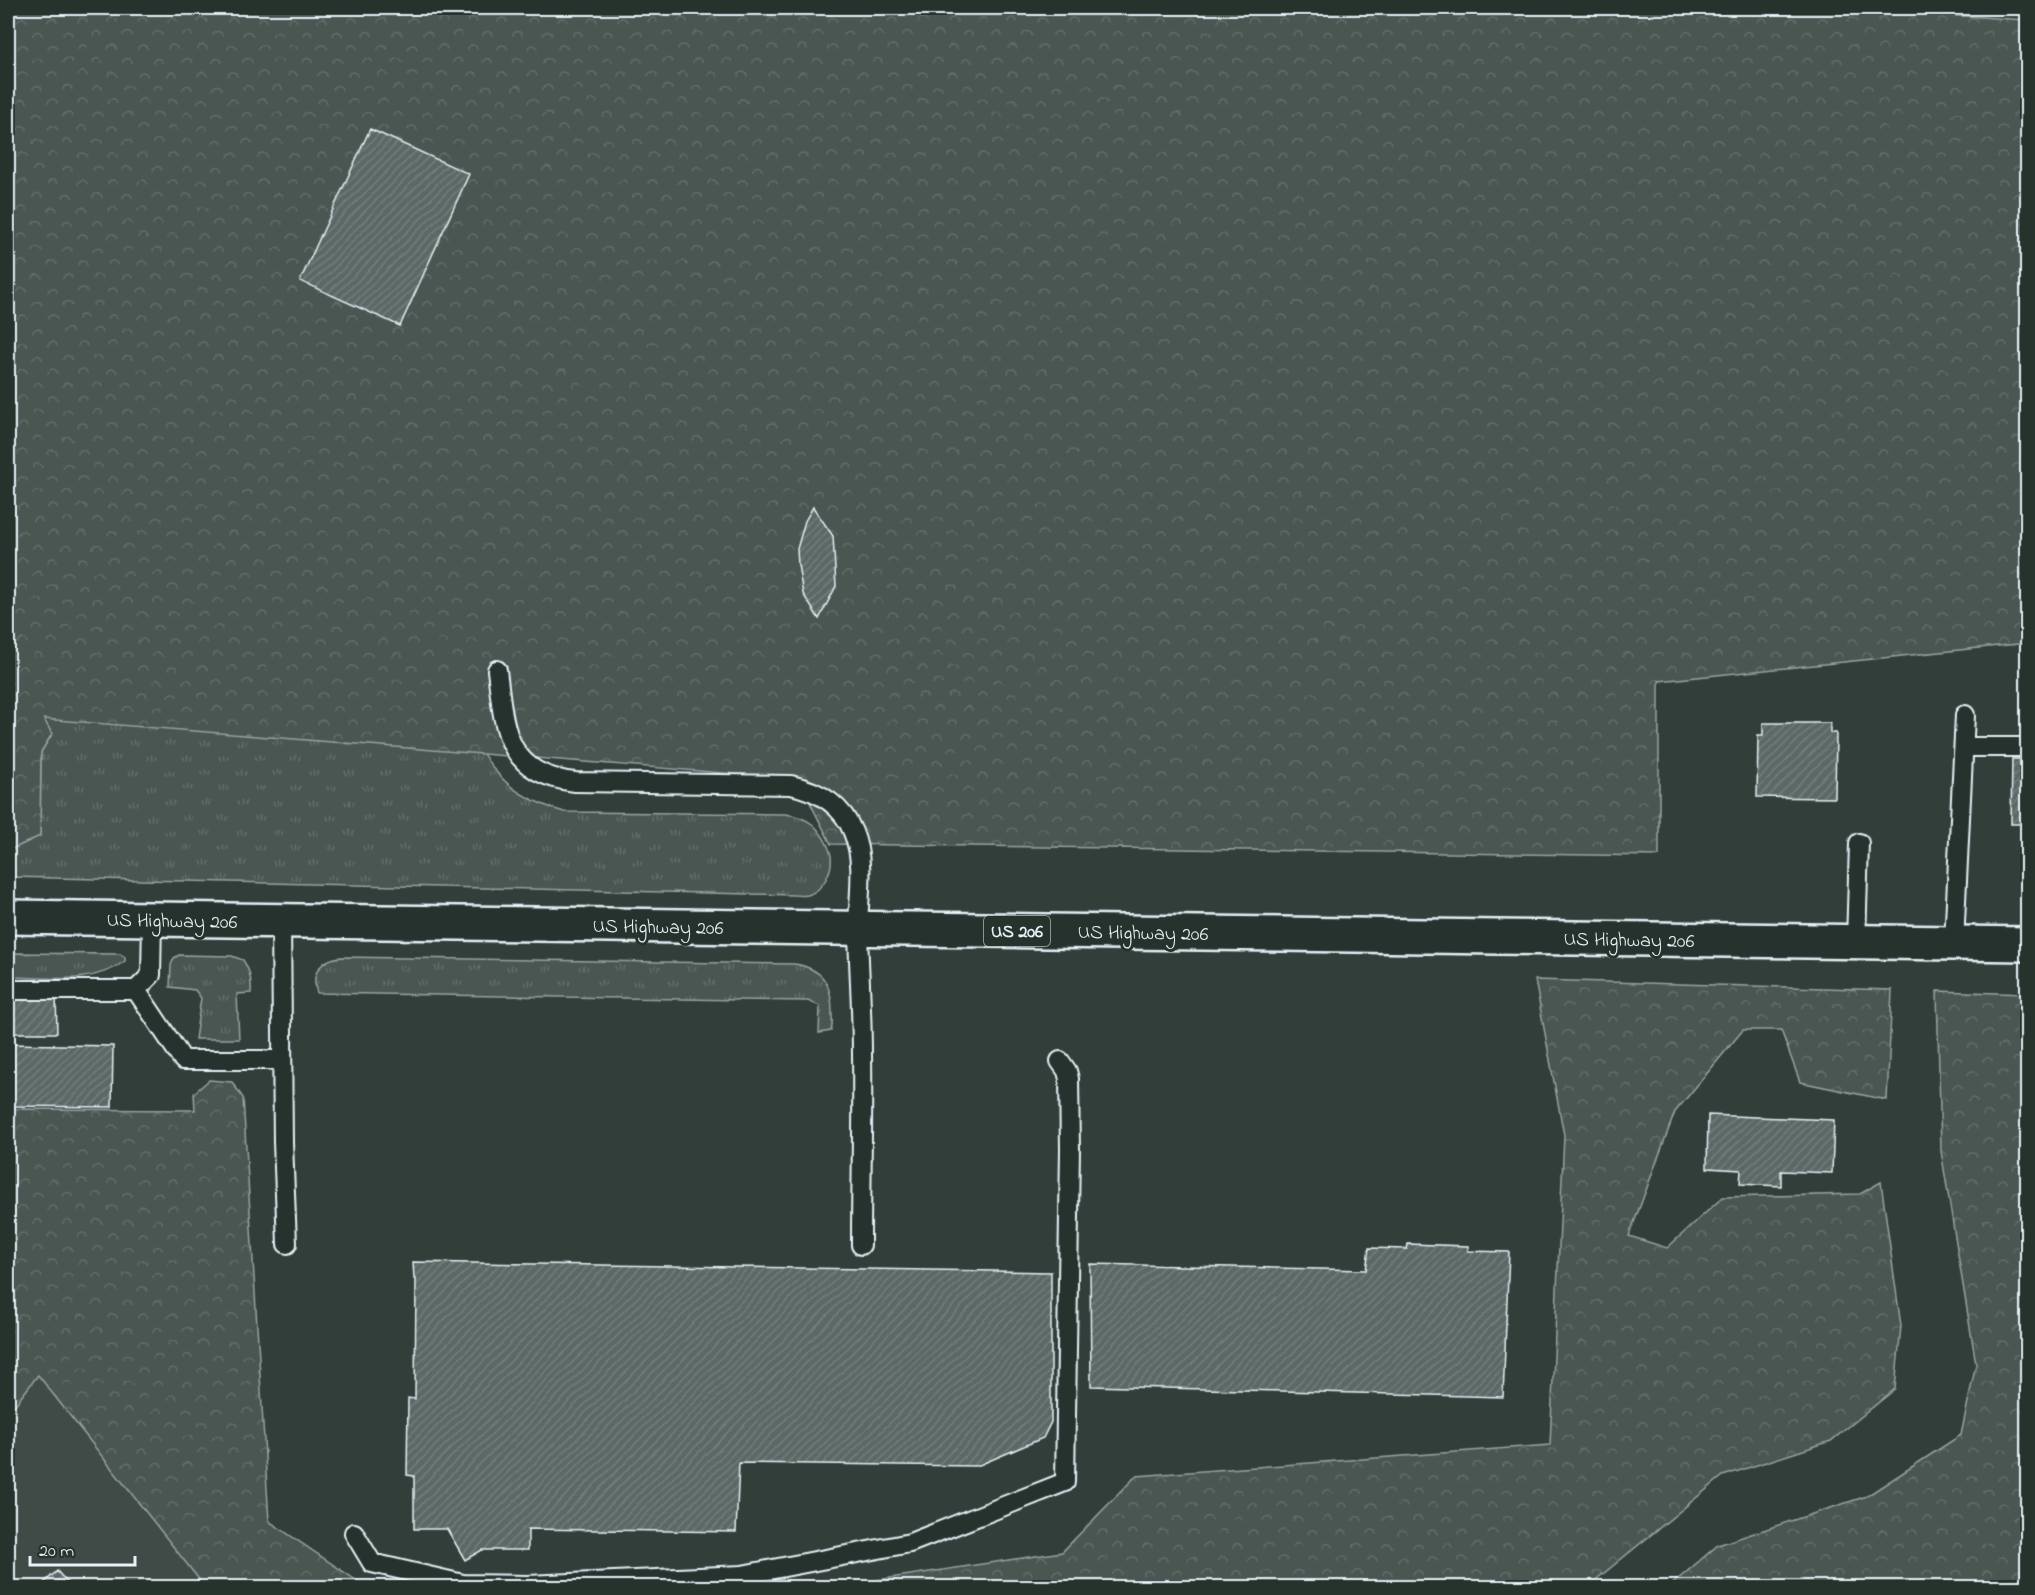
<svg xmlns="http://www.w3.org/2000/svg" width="2035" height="1595" font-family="'Indie Flower',sans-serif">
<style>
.built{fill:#3f4b46}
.grass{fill:url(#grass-tufts);stroke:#98a4a4;stroke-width:1.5}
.forest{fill:url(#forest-crowns);stroke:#98a4a4;stroke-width:1.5}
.building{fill:url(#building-hatch);stroke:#e8f1f8;stroke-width:1.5}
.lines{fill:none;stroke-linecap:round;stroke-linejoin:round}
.service-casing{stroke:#e8f1f8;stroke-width:22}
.trunk-casing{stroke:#e8f1f8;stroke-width:38}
.service{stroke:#26332d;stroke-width:18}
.trunk{stroke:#26332d;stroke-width:33}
.labels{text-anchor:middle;stroke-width:6;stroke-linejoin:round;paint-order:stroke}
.shield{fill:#26332d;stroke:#aeb8bb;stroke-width:1.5}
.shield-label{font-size:18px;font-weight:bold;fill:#e8f1f8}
.street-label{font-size:20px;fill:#e8f1f8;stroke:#26332d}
</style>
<defs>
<pattern id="grass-tufts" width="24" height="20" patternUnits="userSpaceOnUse" patternTransform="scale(1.5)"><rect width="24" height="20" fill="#495651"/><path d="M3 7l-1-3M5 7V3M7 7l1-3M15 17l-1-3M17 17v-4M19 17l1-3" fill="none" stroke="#636f6b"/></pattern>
<pattern id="forest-crowns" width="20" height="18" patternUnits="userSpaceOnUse" patternTransform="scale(1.5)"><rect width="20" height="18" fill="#495651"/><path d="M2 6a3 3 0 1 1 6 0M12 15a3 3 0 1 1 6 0" fill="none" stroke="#636f6b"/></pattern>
<pattern id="building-hatch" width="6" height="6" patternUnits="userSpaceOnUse" patternTransform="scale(1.5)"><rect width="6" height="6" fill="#5c6865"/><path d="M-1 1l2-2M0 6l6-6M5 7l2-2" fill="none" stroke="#737e7c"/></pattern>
</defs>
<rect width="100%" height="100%" fill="#323e39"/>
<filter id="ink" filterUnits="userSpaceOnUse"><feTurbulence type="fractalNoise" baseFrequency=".0167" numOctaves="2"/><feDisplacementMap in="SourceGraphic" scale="12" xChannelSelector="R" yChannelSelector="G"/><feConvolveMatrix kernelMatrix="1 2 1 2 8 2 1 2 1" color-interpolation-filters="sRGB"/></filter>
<g filter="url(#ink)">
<path class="built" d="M 38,1375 L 205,1587 L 8,1587 L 8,1414 Z"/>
<path class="grass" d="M 43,719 L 476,742 C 499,783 519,798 564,812 L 785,814 C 794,815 804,818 812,824 C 820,830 829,845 831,856 C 833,871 823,890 808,895 C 804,896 798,895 794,895 L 10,877 L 8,851 L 40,835 L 41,752 L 52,734 Z
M 8,953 L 120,954 L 125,957 L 125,961 C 92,986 46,977 8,977 Z
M 179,955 L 232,956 L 243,960 C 250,970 252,980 251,993 L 237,994 L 239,1039 L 195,1039 L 201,998 L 195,990 L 170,987 L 171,965 L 174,958 Z
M 341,957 L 795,964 C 823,969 832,984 832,1012 C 832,1018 833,1025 831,1031 L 819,1033 L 820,1006 L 808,1001 L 317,993 C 310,973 321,959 341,957 Z"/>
<path class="forest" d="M 8,8 L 1876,8 L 1917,13 L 2027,20 L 2027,643 L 1659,681 L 1659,856 L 831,844 L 798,779 L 44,719 L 52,734 L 41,752 L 40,836 L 8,851 Z
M 1535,980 L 1892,990 L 1887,1100 L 1800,1082 L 1781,1030 L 1743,1030 L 1675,1112 L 1629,1236 L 1667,1248 L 1723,1197 L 1860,1194 L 1881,1182 L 1901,1326 L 1895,1389 L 1831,1441 L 1723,1476 L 1587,1587 L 831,1587 L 1062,1552 L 1136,1476 L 1550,1445 L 1564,1135 Z
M 1937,991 L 2027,994 L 2027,1587 L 1669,1587 L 1718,1545 L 1867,1496 L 1961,1435 L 1976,1364 L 1941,1151 Z
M 209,1080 L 232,1082 L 243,1098 L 269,1521 L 366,1587 L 205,1587 L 38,1375 L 8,1414 L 8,1109 L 195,1110 L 194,1093 Z"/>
<path class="building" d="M 370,129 L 469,174 L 400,326 L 300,281 Z
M 813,507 L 833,536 L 836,586 L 819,619 L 803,594 L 798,565 L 797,549 L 805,521 Z
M 1763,723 L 1830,723 L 1830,733 L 1836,733 L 1835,798 L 1757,797 L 1758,735 L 1763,735 Z
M 2020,753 L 2028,753 L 2028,824 L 2011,824 L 2012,759 L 2020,759 Z
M 8,994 L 56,995 L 57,1033 L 8,1033 Z
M 8,1044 L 113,1046 L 112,1107 L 8,1106 Z
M 1708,1115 L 1834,1120 L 1832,1173 L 1781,1171 L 1781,1186 L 1740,1184 L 1741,1170 L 1707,1168 Z
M 1408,1244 L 1468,1246 L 1468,1251 L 1509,1252 L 1503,1397 L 1091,1386 L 1090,1264 L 1366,1270 L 1369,1248 L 1407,1249 Z
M 413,1262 L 1051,1272 L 1051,1422 L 1043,1438 L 977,1466 L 739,1463 L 736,1532 L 528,1529 L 528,1550 L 482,1550 L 465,1560 L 447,1529 L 414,1529 L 414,1476 L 407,1475 L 408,1398 L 415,1399 L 416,1279 L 414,1279 Z
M 57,1571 L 72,1588 L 38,1588 Z"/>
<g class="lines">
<defs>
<path id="service" d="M 497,670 C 504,727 504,774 575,782 L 791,785 C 819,791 842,805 853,832 C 866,863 858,899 858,931 C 859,972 862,1013 862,1054 C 863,1118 861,1181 861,1245
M 1965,747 L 2028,747
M 281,921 L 283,1142 L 287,1244
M 1856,942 L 1859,843
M 1954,943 L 1965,715
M 8,990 L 136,990 L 151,975 L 152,919
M 136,990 L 183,1060 L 282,1060
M 354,1533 L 372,1563 L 463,1584 L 528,1585 L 742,1575 L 910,1543 L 1065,1482 L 1070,1149 L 1069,1079 L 1067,1071 L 1060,1061"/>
<path id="trunk" d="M 8,917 L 2028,944"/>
</defs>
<use href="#service" class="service-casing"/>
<use href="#trunk" class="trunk-casing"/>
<use href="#service" class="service"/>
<use href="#trunk" class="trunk"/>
</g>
</g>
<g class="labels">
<rect class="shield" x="984" y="916" width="66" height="30" rx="4.5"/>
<g class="shield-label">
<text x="1017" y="937">US 206</text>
</g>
<g class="street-label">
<text transform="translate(172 920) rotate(1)" y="7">US Highway 206</text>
<text transform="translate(658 926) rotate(1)" y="7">US Highway 206</text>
<text transform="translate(1143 932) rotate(1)" y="7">US Highway 206</text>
<text transform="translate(1629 939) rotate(1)" y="7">US Highway 206</text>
</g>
</g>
<rect width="2035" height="1595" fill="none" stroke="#26332d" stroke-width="30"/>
<rect x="15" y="15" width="2005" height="1565" fill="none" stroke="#e8f1f8" stroke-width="2" filter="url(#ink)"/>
<path d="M30 1556v9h105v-9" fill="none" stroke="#e8f1f8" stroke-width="3"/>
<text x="39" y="1556" font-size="18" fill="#e8f1f8" stroke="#26332d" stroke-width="4.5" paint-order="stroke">20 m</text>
</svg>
